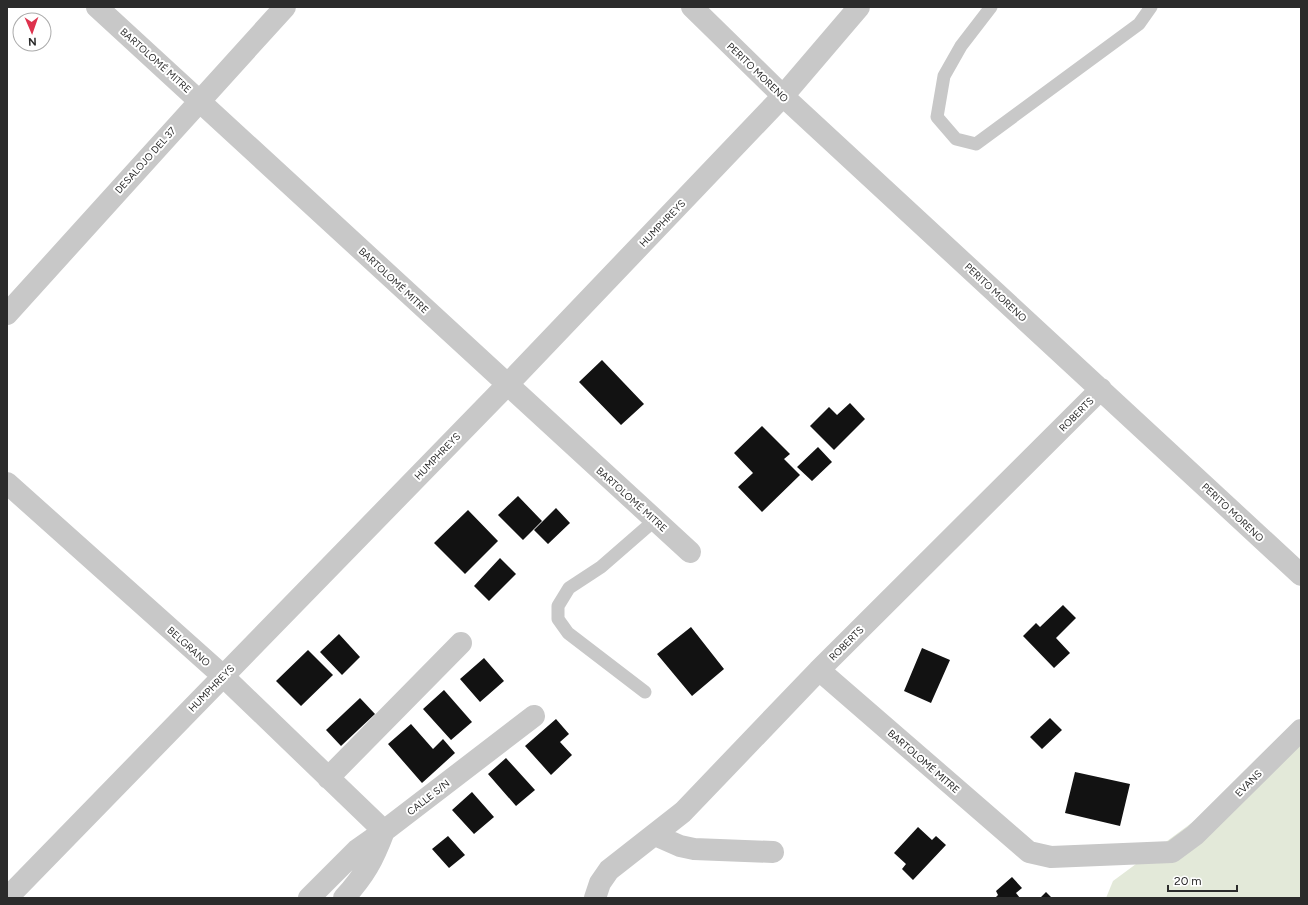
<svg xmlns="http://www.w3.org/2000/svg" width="1308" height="905" font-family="Figtree,sans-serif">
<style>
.green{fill:#e3e9d9}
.building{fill:#121212}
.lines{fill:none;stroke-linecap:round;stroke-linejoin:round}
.lane{stroke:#c8c8c8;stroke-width:13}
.street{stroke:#c8c8c8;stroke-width:22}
.labels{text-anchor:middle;stroke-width:4;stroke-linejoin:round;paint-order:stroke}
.street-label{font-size:10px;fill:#2b2b2b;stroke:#fff}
</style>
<rect width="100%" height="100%" fill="#fff"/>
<path class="green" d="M 1301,742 L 1301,898 L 1106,898 L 1113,881 Z"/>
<path class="building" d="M 602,360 L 644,404 L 621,425 L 579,382 Z
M 850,403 L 865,419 L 834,450 L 810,426 L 829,407 L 837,415 Z
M 762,426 L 790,454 L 784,459 L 800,475 L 762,512 L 738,487 L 753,473 L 734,453 Z
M 818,447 L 832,462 L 812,481 L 797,467 Z
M 518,496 L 542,521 L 523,540 L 498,515 Z
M 556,508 L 570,523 L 548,544 L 534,530 Z
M 468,510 L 498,541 L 465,574 L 434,543 Z
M 500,558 L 516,574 L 489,601 L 474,586 Z
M 1063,605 L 1076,618 L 1056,638 L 1070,653 L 1054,668 L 1023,636 L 1036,623 L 1040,627 Z
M 691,627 L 724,669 L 692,696 L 657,654 Z
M 339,634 L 360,657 L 342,675 L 320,652 Z
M 922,648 L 950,660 L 931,703 L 904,691 Z
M 308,650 L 333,675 L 301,706 L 276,681 Z
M 484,658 L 504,681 L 480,702 L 460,679 Z
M 444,690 L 472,722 L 451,740 L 423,709 Z
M 360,698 L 375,714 L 341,746 L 326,730 Z
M 1050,718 L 1062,730 L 1042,749 L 1030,737 Z
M 556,719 L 569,734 L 560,742 L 572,755 L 551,775 L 525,746 Z
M 411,724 L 433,749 L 443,739 L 455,753 L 422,783 L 388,744 Z
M 506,758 L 535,790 L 516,806 L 488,774 Z
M 1075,772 L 1130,784 L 1120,826 L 1065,813 Z
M 472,792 L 494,817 L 474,834 L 452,810 Z
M 918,827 L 932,840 L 936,836 L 946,845 L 913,880 L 902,869 L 906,864 L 894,853 Z
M 448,836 L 465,855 L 449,868 L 432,849 Z
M 1012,877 L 1022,888 L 1016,893 L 1020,898 L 995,898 L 998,895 L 996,891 Z
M 1046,892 L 1052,898 L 1040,898 Z"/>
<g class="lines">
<path class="lane" d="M 991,7 L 961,46 L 944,76 L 937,117 L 956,139 L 976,144 L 1139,24 L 1151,7
M 645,692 L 568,633 L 558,619 L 558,606 L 569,588 L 601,567 L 655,520"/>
<path class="street" d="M 97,7 L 690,552
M 692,7 L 783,96 L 1301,575
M 7,314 L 285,7
M 7,483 L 223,676 L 384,831 L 357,850 L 309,898
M 819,670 L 1029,852 L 1051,857 L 1172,852 L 1195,835 L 1301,730
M 328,778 L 461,643
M 655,835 L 680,846 L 694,849 L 773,852
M 7,898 L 507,385 L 783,96 L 859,7
M 344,898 C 365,875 373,860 384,831 L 534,716
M 595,898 L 600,883 L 609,870 L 683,812 L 819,670 L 1101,389"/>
</g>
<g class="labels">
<g class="street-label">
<text transform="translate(156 60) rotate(42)" y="4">BARTOLOMÉ MITRE</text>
<text transform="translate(758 72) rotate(44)" y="4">PERITO MORENO</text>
<text transform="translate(145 160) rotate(-48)" y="4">DESALOJO DEL 37</text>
<text transform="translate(662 223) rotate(-46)" y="4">HUMPHREYS</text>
<text transform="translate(394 280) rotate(43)" y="4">BARTOLOMÉ MITRE</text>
<text transform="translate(996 292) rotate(43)" y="4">PERITO MORENO</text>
<text transform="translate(1076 414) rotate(-45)" y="4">ROBERTS</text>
<text transform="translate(437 456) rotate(-46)" y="4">HUMPHREYS</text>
<text transform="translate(632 499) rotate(42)" y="4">BARTOLOMÉ MITRE</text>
<text transform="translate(1233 512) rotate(43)" y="4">PERITO MORENO</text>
<text transform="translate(846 643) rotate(-45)" y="4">ROBERTS</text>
<text transform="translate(189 646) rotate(42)" y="4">BELGRANO</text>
<text transform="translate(211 688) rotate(-46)" y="4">HUMPHREYS</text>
<text transform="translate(924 761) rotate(41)" y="4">BARTOLOMÉ MITRE</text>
<text transform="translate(1248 783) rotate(-45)" y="4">EVANS</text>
<text transform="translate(428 797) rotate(-38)" y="4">CALLE S/N</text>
</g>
</g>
<rect width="1308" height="905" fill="none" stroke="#2b2b2b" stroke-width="16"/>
<g transform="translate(32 32) rotate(178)"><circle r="19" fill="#ffffff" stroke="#aaaaaa"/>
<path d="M0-3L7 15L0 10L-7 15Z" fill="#de324d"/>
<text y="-6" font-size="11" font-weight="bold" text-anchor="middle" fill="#2b2b2b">N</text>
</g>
<path d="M1168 885v6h69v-6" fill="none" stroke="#2b2b2b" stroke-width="2"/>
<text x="1174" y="885" font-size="12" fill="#2b2b2b" stroke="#ffffff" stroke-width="3" paint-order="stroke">20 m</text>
</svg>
